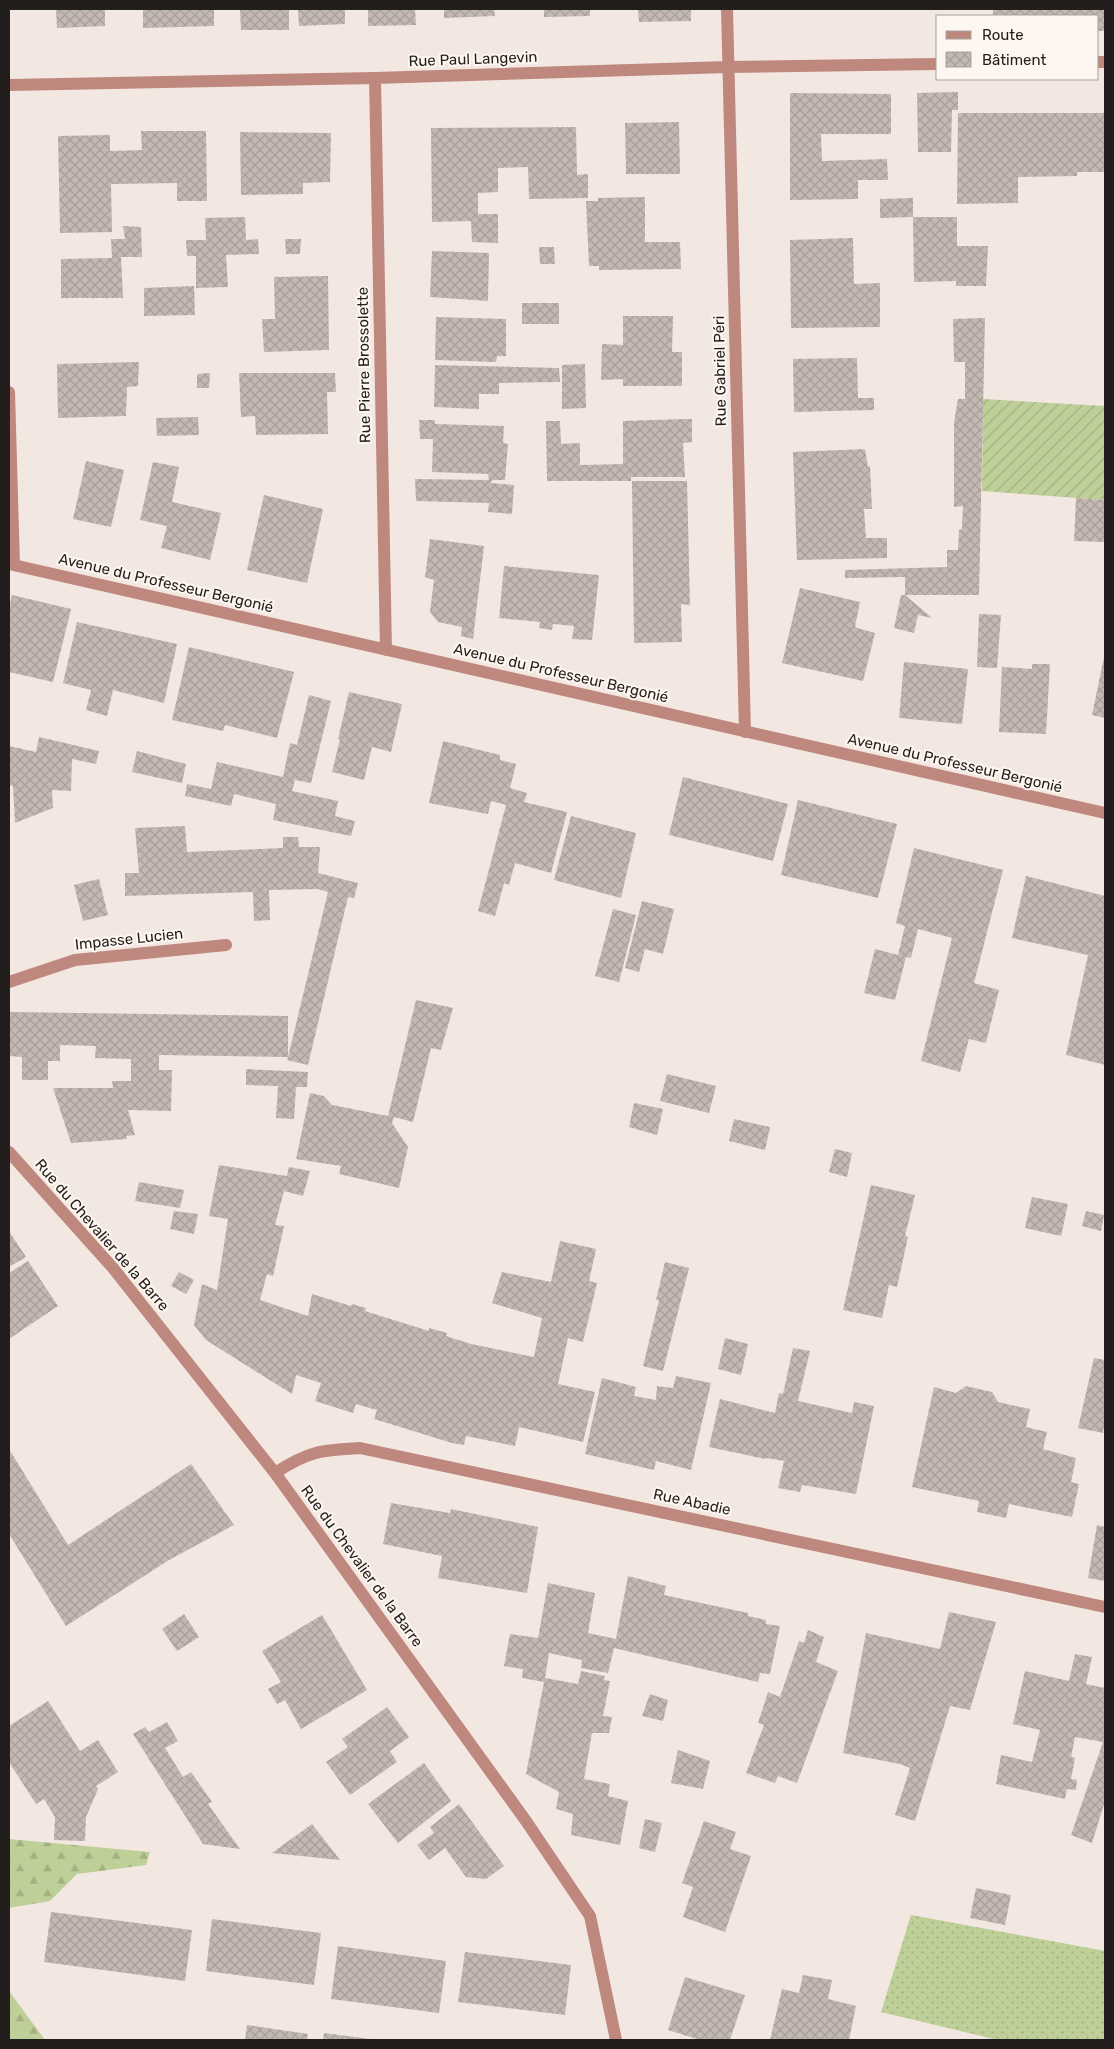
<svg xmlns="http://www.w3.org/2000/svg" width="1114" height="2049" font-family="Rubik,sans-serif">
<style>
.grass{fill:url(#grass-dots)}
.forest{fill:url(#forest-firs)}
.garden{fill:url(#garden-furrows)}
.building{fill:url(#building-cross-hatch)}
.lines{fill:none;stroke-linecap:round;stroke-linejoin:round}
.minor{stroke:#bf887f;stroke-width:12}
.labels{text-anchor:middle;stroke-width:4;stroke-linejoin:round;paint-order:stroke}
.street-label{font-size:15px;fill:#221e1c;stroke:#fef6f0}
</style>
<defs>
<pattern id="grass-dots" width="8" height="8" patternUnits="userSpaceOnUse" patternTransform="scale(1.25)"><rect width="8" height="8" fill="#becf97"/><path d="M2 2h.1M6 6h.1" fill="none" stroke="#a3b182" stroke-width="1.8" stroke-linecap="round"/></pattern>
<pattern id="forest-firs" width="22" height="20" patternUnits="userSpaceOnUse" patternTransform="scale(1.25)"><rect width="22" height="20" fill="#becf97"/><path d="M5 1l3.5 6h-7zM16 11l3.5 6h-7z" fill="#a3b182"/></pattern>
<pattern id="garden-furrows" width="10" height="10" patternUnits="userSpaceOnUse" patternTransform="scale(1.25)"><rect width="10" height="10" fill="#becf97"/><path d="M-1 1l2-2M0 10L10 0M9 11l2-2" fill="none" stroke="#a3b182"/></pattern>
<pattern id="building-cross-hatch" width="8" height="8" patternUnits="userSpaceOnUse" patternTransform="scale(1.25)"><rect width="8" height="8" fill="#c3b9b2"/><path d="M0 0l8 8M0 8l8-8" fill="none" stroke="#a79f98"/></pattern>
</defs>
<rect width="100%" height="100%" fill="#f3e8e1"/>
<path class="grass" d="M 911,1915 L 1105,1951 L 1105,2040 L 998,2040 L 881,2012 Z"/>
<path class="forest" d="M 9,1839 L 150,1852 L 146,1865 L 77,1874 L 50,1901 L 9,1908 Z
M 9,1991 L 45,2040 L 9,2040 Z"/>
<path class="garden" d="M 983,399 L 1105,406 L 1105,500 L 982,491 Z"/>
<path class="building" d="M 56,9 L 105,9 L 105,26 L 57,28 Z
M 143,9 L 214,9 L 214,26 L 143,28 Z
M 240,9 L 289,9 L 289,30 L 241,30 Z
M 298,9 L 345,9 L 345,24 L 299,26 Z
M 368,9 L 415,9 L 416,25 L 368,26 Z
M 444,9 L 494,9 L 495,16 L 444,18 Z
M 544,9 L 590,9 L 590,16 L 544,17 Z
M 638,9 L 691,9 L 691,21 L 639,22 Z
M 993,9 L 1105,9 L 1104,31 L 1098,31 L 1098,16 L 993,16 Z
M 958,92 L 958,110 L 952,110 L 951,152 L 918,152 L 917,93 Z
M 790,93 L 891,94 L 891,134 L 821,134 L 822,161 L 887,159 L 888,180 L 858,180 L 858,199 L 790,200 Z
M 958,113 L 1105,113 L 1105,172 L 1077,172 L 1077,176 L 1018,177 L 1018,203 L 957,204 Z
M 679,122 L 680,174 L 626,174 L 625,123 Z
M 576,127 L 577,175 L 588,174 L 588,198 L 529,199 L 528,167 L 498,168 L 498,192 L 478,193 L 478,214 L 498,214 L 498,243 L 472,242 L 471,221 L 432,222 L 431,128 Z
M 141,131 L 206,131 L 207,201 L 177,201 L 177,183 L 111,184 L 112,232 L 60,233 L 58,136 L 110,135 L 110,151 L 142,150 Z
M 240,132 L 331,133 L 330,182 L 303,183 L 303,194 L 241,195 Z
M 645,197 L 645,242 L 680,242 L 681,269 L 599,270 L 599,266 L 589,266 L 586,201 L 598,201 L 598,198 Z
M 913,198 L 913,217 L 957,217 L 957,246 L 988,246 L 986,286 L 956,286 L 956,281 L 914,282 L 913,217 L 880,218 L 880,199 Z
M 245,217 L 246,240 L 258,239 L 259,254 L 226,255 L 228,287 L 196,288 L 196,256 L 187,256 L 186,240 L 206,240 L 205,218 Z
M 123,226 L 141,227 L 142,257 L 121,257 L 123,298 L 61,298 L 61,259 L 112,258 L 111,239 L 125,239 Z
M 853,238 L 854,284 L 880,283 L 880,327 L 791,328 L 790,240 Z
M 285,239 L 301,239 L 300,254 L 286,254 Z
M 539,247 L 554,247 L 555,264 L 540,264 Z
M 432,251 L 489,253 L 488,301 L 430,297 Z
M 328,276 L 329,350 L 264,352 L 262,319 L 275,319 L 274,277 Z
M 194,286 L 195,315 L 144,316 L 144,288 Z
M 522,303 L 559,303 L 559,324 L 522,324 Z
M 623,316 L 673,316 L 672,352 L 682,352 L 682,386 L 623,386 L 623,379 L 601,380 L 602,344 L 623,345 Z
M 436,317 L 506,319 L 506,356 L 497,356 L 496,362 L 435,360 Z
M 985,318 L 979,595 L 905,595 L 905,577 L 845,578 L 845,570 L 947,567 L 947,550 L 958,550 L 959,530 L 962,529 L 963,506 L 954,507 L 954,422 L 958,399 L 965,399 L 965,362 L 954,362 L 953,319 Z
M 857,358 L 858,398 L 874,398 L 874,410 L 794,412 L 793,359 Z
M 139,362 L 138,386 L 127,387 L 126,416 L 58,418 L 57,364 Z
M 585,364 L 586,408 L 562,409 L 562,365 Z
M 435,365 L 559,368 L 560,382 L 499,383 L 499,394 L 479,394 L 479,409 L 434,407 Z
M 210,373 L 209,388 L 197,388 L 197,374 Z
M 239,373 L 335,373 L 336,392 L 327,392 L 328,434 L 256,435 L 255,416 L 241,417 Z
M 198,417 L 199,435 L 157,436 L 156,418 Z
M 683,419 L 692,419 L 692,442 L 683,443 L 685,477 L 631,477 L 631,481 L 547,481 L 546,421 L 560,421 L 561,444 L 580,443 L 580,465 L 623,464 L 623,421 Z
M 419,420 L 435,420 L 435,424 L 504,426 L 503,443 L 508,444 L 505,480 L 492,480 L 491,483 L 514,485 L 512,514 L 488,512 L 489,503 L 416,501 L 415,479 L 489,480 L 488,474 L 432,472 L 433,439 L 420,439 Z
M 865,449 L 868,467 L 870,466 L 872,509 L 864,509 L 866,538 L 887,538 L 887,558 L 797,560 L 793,452 Z
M 86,461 L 124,470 L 111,527 L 73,519 Z
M 153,462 L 179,467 L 172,502 L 221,513 L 210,560 L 161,548 L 167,526 L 140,520 Z
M 632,481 L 687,481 L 690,605 L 681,604 L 682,642 L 634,643 Z
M 264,495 L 323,509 L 307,583 L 247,570 Z
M 1076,498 L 1105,500 L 1105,542 L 1074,541 Z
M 430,539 L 484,546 L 473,639 L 461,636 L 462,627 L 438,622 L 430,612 L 434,580 L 425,577 Z
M 504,566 L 599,575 L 592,640 L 572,639 L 574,626 L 553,624 L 552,630 L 539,628 L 540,622 L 499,618 Z
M 800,588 L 860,602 L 855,626 L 857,628 L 875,633 L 863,681 L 782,663 Z
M 12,595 L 71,609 L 53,682 L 9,672 L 9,608 Z
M 901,595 L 905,595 L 932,618 L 918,615 L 914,633 L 894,628 Z
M 979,614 L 1001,615 L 997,668 L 977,667 Z
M 77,622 L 177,644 L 164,703 L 113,690 L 107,716 L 86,710 L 91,690 L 63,683 Z
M 189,647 L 294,672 L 277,738 L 225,725 L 223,731 L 172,720 Z
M 1104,657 L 1105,658 L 1105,718 L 1092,715 Z
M 904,662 L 968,669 L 962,724 L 899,718 Z
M 1032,664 L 1050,664 L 1046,734 L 999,732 L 1002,667 L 1032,669 Z
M 349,692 L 402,704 L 391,752 L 372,747 L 364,780 L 332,772 L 340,739 L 338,739 Z
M 309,695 L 331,701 L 311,783 L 295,780 L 292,791 L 338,801 L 335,816 L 355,821 L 351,836 L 273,820 L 276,804 L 234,794 L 231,806 L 185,796 L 187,784 L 211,789 L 217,762 L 283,777 L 290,743 L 297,745 Z
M 39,737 L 99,751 L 96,764 L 72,759 L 71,791 L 52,790 L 53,808 L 15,823 L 13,786 L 9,785 L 9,746 L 36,752 Z
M 443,741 L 500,755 L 500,760 L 516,764 L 510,788 L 527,793 L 524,802 L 567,812 L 551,873 L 515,863 L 509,885 L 504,883 L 495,916 L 478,911 L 506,805 L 491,801 L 488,814 L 429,803 Z
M 137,751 L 186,764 L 182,783 L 132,772 Z
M 683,777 L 788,804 L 773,861 L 669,835 Z
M 798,800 L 897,824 L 878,898 L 781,875 Z
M 571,816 L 636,833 L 621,898 L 554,880 Z
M 185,826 L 187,852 L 283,848 L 283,837 L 298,837 L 299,847 L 320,847 L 318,873 L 358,883 L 354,898 L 348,897 L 308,1065 L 287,1060 L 288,1057 L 159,1055 L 159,1070 L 172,1070 L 171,1111 L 128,1110 L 135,1135 L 126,1136 L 127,1139 L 71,1143 L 53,1088 L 113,1088 L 112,1081 L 131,1081 L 131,1059 L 95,1058 L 96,1046 L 60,1045 L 60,1061 L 48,1061 L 48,1080 L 22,1080 L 22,1057 L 9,1056 L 9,1012 L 288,1016 L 288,1057 L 328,892 L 318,889 L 269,890 L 270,920 L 254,921 L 253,892 L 125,896 L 125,873 L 139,873 L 135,828 Z
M 914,848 L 1003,870 L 974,983 L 999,990 L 986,1043 L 969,1039 L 960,1072 L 921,1061 L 952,938 L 918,929 L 911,958 L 906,957 L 895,1000 L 864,993 L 875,949 L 898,955 L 905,926 L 896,923 Z
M 1026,876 L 1105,896 L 1105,1065 L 1066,1055 L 1088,955 L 1012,938 Z
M 99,879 L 108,915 L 83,921 L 74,885 Z
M 642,901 L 674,909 L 663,954 L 645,949 L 639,972 L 625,968 Z
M 613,909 L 636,915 L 619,982 L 595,976 Z
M 416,1000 L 453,1008 L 441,1050 L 431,1048 L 413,1122 L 394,1117 L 392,1123 L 408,1147 L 399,1188 L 339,1174 L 341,1166 L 296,1159 L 310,1093 L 324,1096 L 332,1105 L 388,1116 Z
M 246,1069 L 308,1072 L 307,1087 L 296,1087 L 294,1119 L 276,1118 L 278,1086 L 246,1085 Z
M 667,1074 L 716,1086 L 709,1113 L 660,1101 Z
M 634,1103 L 663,1109 L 657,1135 L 629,1127 Z
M 734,1119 L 770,1127 L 765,1150 L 729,1141 Z
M 835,1149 L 852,1153 L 847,1177 L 829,1172 Z
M 219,1165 L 287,1176 L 289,1167 L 310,1171 L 303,1196 L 284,1191 L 275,1225 L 284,1226 L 273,1276 L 267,1274 L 260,1300 L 308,1316 L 312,1294 L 351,1306 L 352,1304 L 366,1308 L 365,1311 L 429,1331 L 429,1328 L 447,1333 L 446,1336 L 471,1344 L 534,1357 L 542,1318 L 492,1303 L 502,1272 L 551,1282 L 560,1241 L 596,1249 L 589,1281 L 597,1283 L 583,1342 L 568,1338 L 558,1384 L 595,1392 L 583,1442 L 519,1427 L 515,1446 L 466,1436 L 464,1445 L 452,1443 L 374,1419 L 377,1410 L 373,1409 L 356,1404 L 353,1413 L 315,1401 L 321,1383 L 296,1375 L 292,1394 L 206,1340 L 194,1325 L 202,1284 L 217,1290 L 228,1219 L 209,1216 Z
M 139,1182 L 184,1190 L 180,1208 L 135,1201 Z
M 871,1185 L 915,1195 L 905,1236 L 908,1237 L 897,1287 L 889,1285 L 882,1318 L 843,1310 Z
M 1032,1197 L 1068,1204 L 1061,1236 L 1025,1228 Z
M 174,1211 L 198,1214 L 194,1234 L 170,1229 Z
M 1086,1211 L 1104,1215 L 1101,1231 L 1082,1226 Z
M 9,1231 L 26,1257 L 9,1267 Z
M 28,1261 L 58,1306 L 9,1339 L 9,1273 Z
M 665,1262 L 689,1268 L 663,1371 L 643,1366 L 659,1300 L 656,1300 Z
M 179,1272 L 194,1280 L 186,1294 L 171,1286 Z
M 725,1338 L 748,1344 L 741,1375 L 718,1369 Z
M 793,1348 L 810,1351 L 798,1401 L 852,1413 L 854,1402 L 874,1406 L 856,1494 L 802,1485 L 800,1492 L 778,1488 L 784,1461 L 767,1458 L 765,1459 L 709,1447 L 720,1399 L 775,1413 L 779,1393 L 783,1394 Z
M 1094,1358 L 1105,1360 L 1105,1422 L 1103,1433 L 1078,1428 Z
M 676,1376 L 711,1383 L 691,1470 L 656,1461 L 654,1470 L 585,1454 L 602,1378 L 636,1387 L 634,1396 L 656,1400 L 657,1386 L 673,1388 Z
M 966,1386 L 992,1392 L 998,1402 L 1030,1409 L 1026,1427 L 1047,1432 L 1043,1449 L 1076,1458 L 1071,1482 L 1079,1484 L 1072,1517 L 1009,1504 L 1006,1518 L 977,1512 L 979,1501 L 912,1487 L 934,1387 L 956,1393 Z
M 9,1449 L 68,1545 L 191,1464 L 234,1525 L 169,1560 L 66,1626 L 9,1534 Z
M 391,1503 L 450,1513 L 451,1509 L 538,1527 L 527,1593 L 438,1578 L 442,1556 L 383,1544 Z
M 1097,1525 L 1105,1527 L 1105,1581 L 1088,1578 Z
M 628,1576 L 666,1586 L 664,1595 L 748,1613 L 748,1616 L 766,1620 L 766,1624 L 780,1626 L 770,1674 L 760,1673 L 758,1682 L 614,1648 L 608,1673 L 581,1668 L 582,1660 L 549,1653 L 545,1678 L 578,1684 L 581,1671 L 605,1676 L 604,1680 L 610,1681 L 603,1716 L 612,1717 L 609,1733 L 592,1733 L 584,1779 L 610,1784 L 608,1796 L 628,1801 L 620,1845 L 571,1835 L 573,1814 L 556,1809 L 559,1792 L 526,1774 L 544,1682 L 522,1678 L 523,1669 L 504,1666 L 510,1634 L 538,1638 L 548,1583 L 595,1593 L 588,1633 L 616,1639 Z
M 949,1612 L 996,1622 L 970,1710 L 950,1706 L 915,1821 L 895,1815 L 910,1768 L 900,1764 L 843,1753 L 866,1633 L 940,1649 Z
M 184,1614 L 199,1637 L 177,1651 L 162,1629 Z
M 322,1615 L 367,1690 L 301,1729 L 285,1700 L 277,1704 L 268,1689 L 281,1682 L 262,1651 Z
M 808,1630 L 824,1637 L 816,1662 L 838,1671 L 797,1783 L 778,1776 L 775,1783 L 746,1773 L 764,1725 L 758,1723 L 768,1692 L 780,1697 L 799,1641 L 804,1643 Z
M 1075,1654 L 1092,1657 L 1086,1684 L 1105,1688 L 1105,1801 L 1092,1843 L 1071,1835 L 1103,1742 L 1075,1737 L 1071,1757 L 1075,1758 L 1071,1779 L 1077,1780 L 1076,1790 L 1067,1789 L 1065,1799 L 996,1784 L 1001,1755 L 1032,1762 L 1040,1730 L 1013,1724 L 1025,1671 L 1069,1681 Z
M 650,1694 L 668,1700 L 663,1721 L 642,1716 Z
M 48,1701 L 80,1751 L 98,1740 L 118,1772 L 96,1786 L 98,1789 L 86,1817 L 85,1841 L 54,1840 L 55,1817 L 44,1799 L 36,1804 L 9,1762 L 9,1726 Z
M 387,1707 L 409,1737 L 390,1751 L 397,1762 L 350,1795 L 326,1762 L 348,1747 L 342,1739 Z
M 167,1722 L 178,1741 L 165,1748 L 183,1777 L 191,1772 L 212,1802 L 208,1804 L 240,1849 L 203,1844 L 133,1734 L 145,1727 L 149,1732 Z
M 678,1750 L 710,1761 L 703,1789 L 671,1783 Z
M 424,1763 L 451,1801 L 398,1843 L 368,1804 Z
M 459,1804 L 504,1866 L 486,1879 L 466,1877 L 445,1848 L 429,1860 L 417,1845 L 434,1833 L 430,1827 Z
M 645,1819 L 662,1823 L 655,1852 L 639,1848 Z
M 704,1821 L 736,1832 L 730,1849 L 751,1856 L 725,1932 L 683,1917 L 693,1887 L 682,1883 Z
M 312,1824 L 340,1860 L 272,1853 Z
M 976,1888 L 1011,1895 L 1005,1925 L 970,1918 Z
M 51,1912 L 192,1930 L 185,1981 L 44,1962 Z
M 212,1919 L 321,1933 L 314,1985 L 206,1971 Z
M 338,1946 L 446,1961 L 439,2013 L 331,1999 Z
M 465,1952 L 571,1965 L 565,2015 L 458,2002 Z
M 803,1975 L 832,1980 L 828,1999 L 856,2006 L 849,2040 L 770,2040 L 782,1989 L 799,1993 Z
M 685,1977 L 745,1995 L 730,2040 L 700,2040 L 668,2030 Z
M 247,2025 L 308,2034 L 307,2040 L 245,2040 Z
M 324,2033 L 370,2039 L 370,2040 L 323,2040 Z"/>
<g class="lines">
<path class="minor" d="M 727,9 L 745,732
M 1098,62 L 1105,62
M 375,78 L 386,650
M 9,85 L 375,78 L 728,67 L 938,64
M 9,392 L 14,565
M 9,564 L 1105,813
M 9,982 L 75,960 L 226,945
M 9,1152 L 113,1268 L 275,1473 L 526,1821 L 590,1916 L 616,2040
M 275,1473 C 309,1451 321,1450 360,1448 L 1105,1607"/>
</g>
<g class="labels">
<g class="street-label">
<text transform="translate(473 59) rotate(-2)" y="5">Rue Paul Langevin</text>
<text transform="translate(364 365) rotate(-91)" y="5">Rue Pierre Brossolette</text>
<text transform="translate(720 371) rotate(-91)" y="5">Rue Gabriel Péri</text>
<text transform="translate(166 583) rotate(13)" y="5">Avenue du Professeur Bergonié</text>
<text transform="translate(561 673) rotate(13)" y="5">Avenue du Professeur Bergonié</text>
<text transform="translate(955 763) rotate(13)" y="5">Avenue du Professeur Bergonié</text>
<text transform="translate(129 939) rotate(-6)" y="5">Impasse Lucien</text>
<text transform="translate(102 1235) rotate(49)" y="5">Rue du Chevalier de la Barre</text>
<text transform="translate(692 1502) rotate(12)" y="5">Rue Abadie</text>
<text transform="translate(362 1566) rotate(54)" y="5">Rue du Chevalier de la Barre</text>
</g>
</g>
<rect width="1114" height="2049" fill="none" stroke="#221e1c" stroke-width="20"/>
<rect x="936" y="15" width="162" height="65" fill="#fef6f0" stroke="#a6a09b"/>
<rect x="946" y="31" width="25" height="8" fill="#bf887f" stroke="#a6a09b"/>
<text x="982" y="40" font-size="15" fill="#221e1c">Route</text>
<rect x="946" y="52" width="25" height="15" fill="url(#building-cross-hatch)" stroke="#a6a09b"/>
<text x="982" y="65" font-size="15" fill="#221e1c">Bâtiment</text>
</svg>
